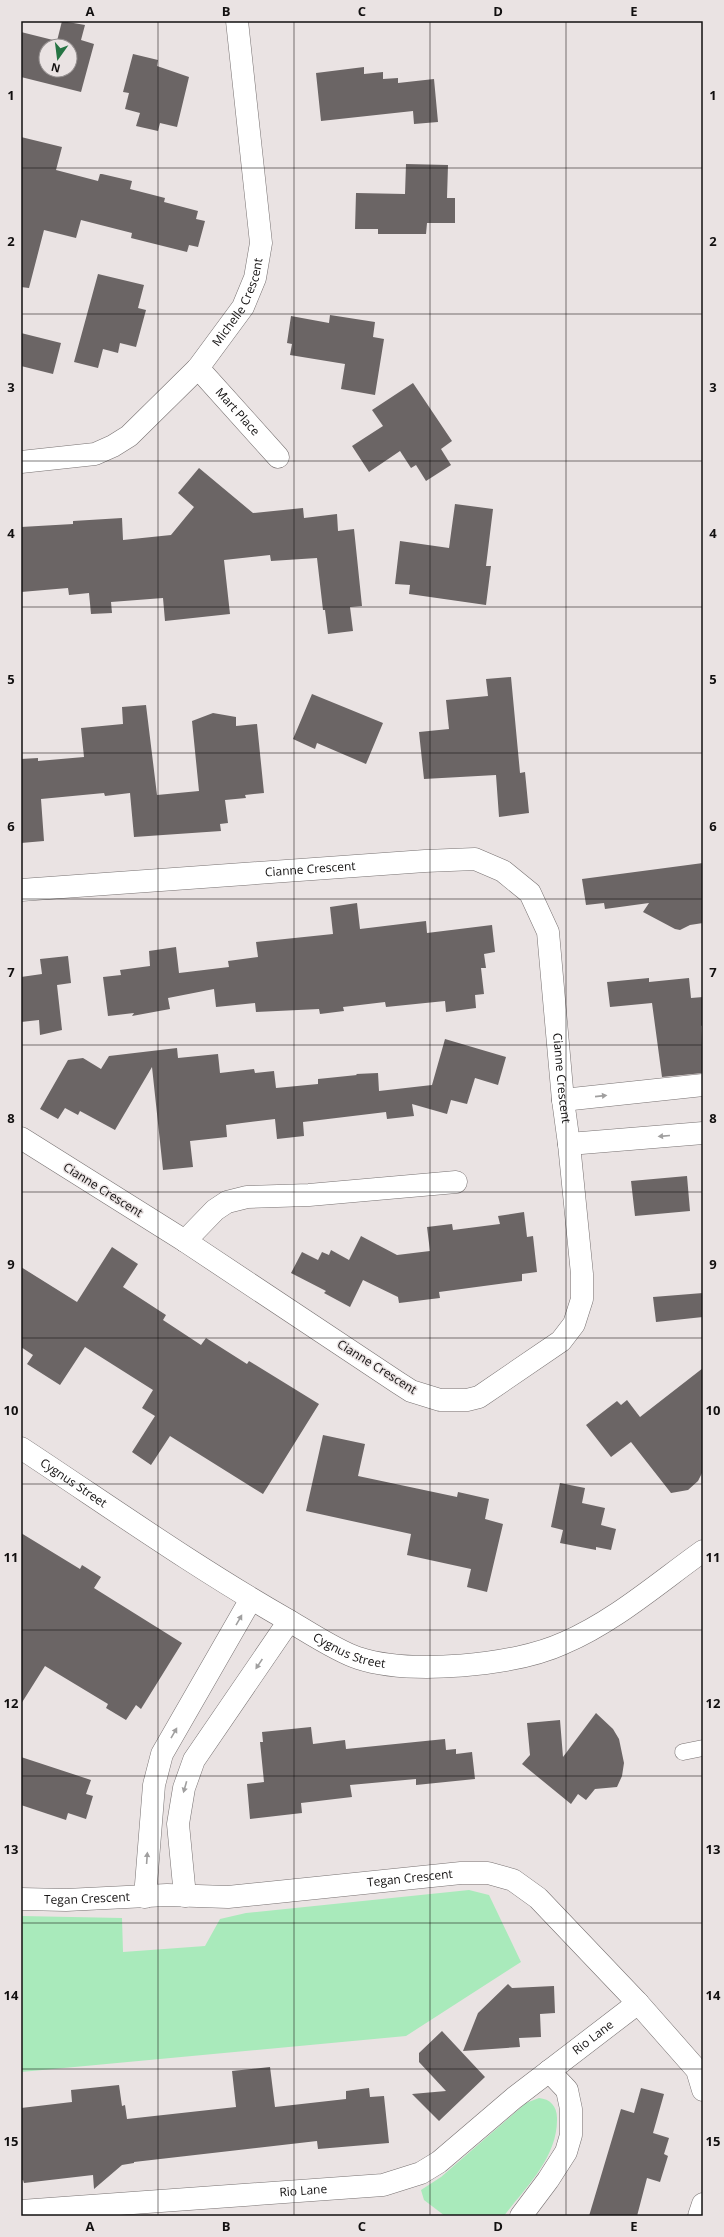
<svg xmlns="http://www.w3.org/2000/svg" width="724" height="2237" font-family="'Open Sans',sans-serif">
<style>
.green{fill:#a9eabb}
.building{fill:#6b6565;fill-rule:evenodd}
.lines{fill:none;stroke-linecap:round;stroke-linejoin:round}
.service-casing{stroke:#777171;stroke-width:17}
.minor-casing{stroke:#777171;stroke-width:23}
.service{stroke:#fff;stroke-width:16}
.minor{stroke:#fff;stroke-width:22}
.oneway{fill:#a09f9f}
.grid{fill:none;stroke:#121010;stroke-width:1;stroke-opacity:0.55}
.labels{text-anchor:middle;stroke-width:3;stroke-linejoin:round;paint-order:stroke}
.street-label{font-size:12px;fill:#121010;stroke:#eae3e3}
.neatline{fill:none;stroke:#121010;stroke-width:1.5}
.grid-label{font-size:13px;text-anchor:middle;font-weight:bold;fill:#121010}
</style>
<rect width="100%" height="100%" fill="#eae3e3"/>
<path class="green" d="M 469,1890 L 489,1895 L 521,1962 L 406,2036 L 21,2072 L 21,1916 L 122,1918 L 123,1952 L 205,1946 L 220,1919 L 246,1913 Z
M 539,2098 C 550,2099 557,2106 557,2118 C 558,2157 526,2187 504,2216 L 445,2216 L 424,2200 L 421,2190 L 441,2177 L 526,2103 Z"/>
<path class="building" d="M 62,21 L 85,25 L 81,40 L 94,44 L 81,92 L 21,77 L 21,32 L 57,41 ZM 46,46 L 70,46 L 70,70 L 46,70 Z
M 133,54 L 158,60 L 157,66 L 189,77 L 177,127 L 160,123 L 158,131 L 136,126 L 140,113 L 125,109 L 129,93 L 123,92 Z
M 364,67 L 364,74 L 383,72 L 383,79 L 398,78 L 398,83 L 434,79 L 438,122 L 414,124 L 413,111 L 321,121 L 316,73 Z
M 21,137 L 62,147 L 56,170 L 98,181 L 100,174 L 102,174 L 132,181 L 130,189 L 165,198 L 164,202 L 198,211 L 196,219 L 205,221 L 198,247 L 189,245 L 187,252 L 131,238 L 132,233 L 81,220 L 76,238 L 44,230 L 29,288 L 21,287 Z
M 406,164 L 448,165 L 447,198 L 455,198 L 455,223 L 427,223 L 426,234 L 378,234 L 378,229 L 355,229 L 356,193 L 405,194 Z
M 98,274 L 144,285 L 138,308 L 146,310 L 136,347 L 120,343 L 118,353 L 103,349 L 98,368 L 74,362 Z
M 330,315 L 375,322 L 373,337 L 384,339 L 375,395 L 341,389 L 345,364 L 290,355 L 292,344 L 287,343 L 291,316 L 329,323 Z
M 21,333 L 61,343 L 53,374 L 21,366 Z
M 413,383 L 452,441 L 441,449 L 451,465 L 426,481 L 416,465 L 411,468 L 400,451 L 369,472 L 352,446 L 383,426 L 372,410 Z
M 199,468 L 253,513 L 303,508 L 304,518 L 337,514 L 338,531 L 354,529 L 362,606 L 350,607 L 353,631 L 328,634 L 325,610 L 323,610 L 317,558 L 271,561 L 270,555 L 224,560 L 230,614 L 165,621 L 163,598 L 111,602 L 112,613 L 91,614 L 89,593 L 69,595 L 68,588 L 21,592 L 21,527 L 73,524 L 73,521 L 122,518 L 123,540 L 171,535 L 194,507 L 178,493 Z
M 455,504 L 493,509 L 486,566 L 491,566 L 486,605 L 409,594 L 410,585 L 395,584 L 400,541 L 449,548 Z
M 511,677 L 520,773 L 525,772 L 529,813 L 499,817 L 496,775 L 424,779 L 419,732 L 449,729 L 446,700 L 488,696 L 486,679 Z
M 312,694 L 383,723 L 366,764 L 317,743 L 315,749 L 293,739 Z
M 146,705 L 157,795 L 199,791 L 192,721 L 213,713 L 236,717 L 236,726 L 257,724 L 264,793 L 245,795 L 246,798 L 225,800 L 228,823 L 220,824 L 221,831 L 134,837 L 130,793 L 105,796 L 104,793 L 41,799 L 44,841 L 21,843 L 21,759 L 38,758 L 38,761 L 84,757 L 81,728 L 123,724 L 122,707 Z
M 703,863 L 703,923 L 690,925 L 680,930 L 675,929 L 643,912 L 649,903 L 605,909 L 604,903 L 586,905 L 582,879 Z
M 357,903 L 360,929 L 426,921 L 427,933 L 492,925 L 495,952 L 484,954 L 486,968 L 481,968 L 484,994 L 475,995 L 476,1008 L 446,1012 L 445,1001 L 386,1007 L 385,1002 L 343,1007 L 344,1011 L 320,1014 L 319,1009 L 256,1012 L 255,1003 L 216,1007 L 214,989 L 168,998 L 170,1009 L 132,1016 L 134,1013 L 108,1016 L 103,977 L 121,975 L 120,970 L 150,966 L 149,951 L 176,947 L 179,973 L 229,967 L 228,961 L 258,957 L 256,942 L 333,934 L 330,907 Z
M 68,956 L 71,983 L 57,985 L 62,1030 L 40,1035 L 39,1020 L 21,1022 L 21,977 L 42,974 L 40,959 Z
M 649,978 L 649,982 L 689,978 L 691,998 L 703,997 L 703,1025 L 701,1026 L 703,1073 L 662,1077 L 652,1003 L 610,1007 L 607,982 Z
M 445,1039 L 506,1057 L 498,1085 L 475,1078 L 467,1104 L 451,1100 L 447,1114 L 412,1104 L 414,1116 L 387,1119 L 386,1112 L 303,1122 L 304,1136 L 277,1139 L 275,1119 L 226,1125 L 227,1137 L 190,1141 L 193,1167 L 163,1170 L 152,1067 L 115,1130 L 80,1111 L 78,1115 L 65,1108 L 58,1119 L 40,1109 L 68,1060 L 83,1058 L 101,1069 L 109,1056 L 177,1048 L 178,1058 L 218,1054 L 220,1073 L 254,1069 L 255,1073 L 274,1071 L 276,1088 L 318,1084 L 318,1079 L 357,1075 L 356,1074 L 378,1073 L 379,1091 L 432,1085 Z
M 687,1176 L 690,1211 L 635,1216 L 631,1181 Z
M 524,1212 L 527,1237 L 533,1236 L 537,1272 L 522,1274 L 522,1281 L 439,1292 L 440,1298 L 399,1303 L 398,1297 L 363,1280 L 350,1307 L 324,1293 L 326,1291 L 291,1273 L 302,1252 L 318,1260 L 322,1252 L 329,1255 L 331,1250 L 349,1260 L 361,1236 L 397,1255 L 430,1251 L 427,1227 L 452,1224 L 453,1230 L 500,1224 L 498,1216 Z
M 112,1247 L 138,1264 L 123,1287 L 166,1315 L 163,1320 L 201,1345 L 206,1338 L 247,1364 L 249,1361 L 319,1404 L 263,1494 L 170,1436 L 151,1465 L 132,1452 L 155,1416 L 142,1408 L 153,1390 L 85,1347 L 60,1385 L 27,1364 L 33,1355 L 21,1347 L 21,1267 L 77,1302 Z
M 703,1293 L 703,1317 L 656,1322 L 653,1297 Z
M 703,1368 L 703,1471 L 698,1481 L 688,1490 L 671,1493 L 631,1442 L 611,1457 L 586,1425 L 617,1401 L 621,1405 L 627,1400 L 640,1417 Z
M 323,1435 L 365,1444 L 358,1476 L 457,1497 L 458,1492 L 489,1499 L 485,1519 L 503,1524 L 487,1592 L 467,1587 L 471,1569 L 407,1555 L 411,1534 L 306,1511 Z
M 560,1483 L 585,1488 L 582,1503 L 605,1508 L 601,1525 L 616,1529 L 611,1550 L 596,1547 L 596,1550 L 560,1543 L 563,1530 L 551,1527 Z
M 21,1533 L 80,1569 L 82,1565 L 101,1577 L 94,1588 L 182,1643 L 141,1709 L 136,1705 L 126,1720 L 106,1708 L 108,1704 L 45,1666 L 21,1704 Z
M 596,1713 L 613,1729 L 619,1739 L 624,1763 L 622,1776 L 617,1787 L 595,1789 L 586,1800 L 578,1794 L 571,1804 L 522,1764 L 530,1755 L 527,1723 L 560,1720 L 563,1757 Z
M 311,1727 L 313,1744 L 345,1740 L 346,1749 L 445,1739 L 446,1750 L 456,1749 L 456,1754 L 472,1752 L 475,1779 L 416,1785 L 416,1779 L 350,1785 L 352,1797 L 301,1803 L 302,1813 L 250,1819 L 247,1784 L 264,1782 L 260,1742 L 263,1742 L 262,1732 Z
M 21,1757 L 91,1780 L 86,1794 L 93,1796 L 86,1819 L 68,1813 L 66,1820 L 21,1805 Z
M 508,1984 L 512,1988 L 554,1986 L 555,2013 L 540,2014 L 541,2037 L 519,2038 L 520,2047 L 463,2051 L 478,2013 Z
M 442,2031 L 485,2077 L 439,2121 L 412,2094 L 446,2091 L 419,2062 L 419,2053 Z
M 270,2067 L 275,2107 L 346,2099 L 346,2091 L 369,2088 L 370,2097 L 384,2096 L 389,2143 L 318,2149 L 317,2141 L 134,2162 L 134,2163 L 122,2165 L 94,2189 L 93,2175 L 24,2183 L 23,2180 L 21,2180 L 21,2108 L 72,2102 L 71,2090 L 119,2085 L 122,2106 L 125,2105 L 127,2119 L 236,2107 L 232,2071 Z
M 641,2088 L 664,2094 L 653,2133 L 669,2138 L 664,2154 L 668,2156 L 660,2182 L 647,2178 L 637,2216 L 589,2216 L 621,2109 L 634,2113 Z"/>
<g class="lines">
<defs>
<path id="service" d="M 683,1752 L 703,1748"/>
<g id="minor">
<path id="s1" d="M 198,368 L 278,457"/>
<path id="s2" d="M 21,462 L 95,454 L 113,446 L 129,436 L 198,368 L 243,307 L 255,278 L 261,243 L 237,21"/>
<path id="s3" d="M 21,890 L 425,861 L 475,859 L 503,871 L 530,893 L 548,932 L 563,1100 L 569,1144 L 582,1274 L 582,1299 L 574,1324 L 561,1341 L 479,1397 L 467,1400 L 440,1400 L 411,1391 L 397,1382 L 185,1241 L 21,1138"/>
<path d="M 563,1100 L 703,1085"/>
<path d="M 569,1144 L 703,1133"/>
<path d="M 185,1241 L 215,1210 L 227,1202 L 247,1197 L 309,1195 L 456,1182"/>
<path id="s4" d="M 21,1448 C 109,1506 195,1567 286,1619 C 305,1630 338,1652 358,1658 C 410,1675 514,1666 564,1643 C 615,1621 658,1583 703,1551"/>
<path d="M 185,1896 L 178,1824 L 184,1788 L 194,1760 L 289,1621"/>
<path d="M 145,1897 L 154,1785 L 162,1754 L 251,1599"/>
<path id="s5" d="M 21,1899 L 66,1900 L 167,1895 L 228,1897 L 461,1873 L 488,1873 L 513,1880 L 538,1898 L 638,2003 L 697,2070 L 703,2090"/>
<path id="s6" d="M 21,2211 L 383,2185 L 421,2173 L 439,2162 L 514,2098 L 638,2003"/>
<path d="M 521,2216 L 548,2180 L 566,2152 L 571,2135 L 571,2109 L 567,2090 L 549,2071"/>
<path d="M 699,2216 L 703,2204"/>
</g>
</defs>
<use href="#service" class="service-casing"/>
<use href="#minor" class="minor-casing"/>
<use href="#service" class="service"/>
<use href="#minor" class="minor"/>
</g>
<defs><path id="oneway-solid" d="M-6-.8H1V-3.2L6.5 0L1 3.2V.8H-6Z"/></defs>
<g class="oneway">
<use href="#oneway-solid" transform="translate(601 1096) rotate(-6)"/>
<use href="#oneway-solid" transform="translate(664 1136) rotate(175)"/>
<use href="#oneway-solid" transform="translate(239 1620) rotate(-60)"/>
<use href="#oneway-solid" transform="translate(259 1664) rotate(124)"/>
<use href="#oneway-solid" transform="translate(174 1733) rotate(-60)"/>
<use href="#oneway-solid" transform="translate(185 1787) rotate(106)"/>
<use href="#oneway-solid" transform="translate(147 1858) rotate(-86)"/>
</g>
<path class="grid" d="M 158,21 L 158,2216M 294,21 L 294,2216M 430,21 L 430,2216M 566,21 L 566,2216M 21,168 L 703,168M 21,314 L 703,314M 21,461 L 703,461M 21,607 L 703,607M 21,753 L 703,753M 21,899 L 703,899M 21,1045 L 703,1045M 21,1192 L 703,1192M 21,1338 L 703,1338M 21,1484 L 703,1484M 21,1630 L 703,1630M 21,1776 L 703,1776M 21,1923 L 703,1923M 21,2069 L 703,2069"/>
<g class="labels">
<g class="street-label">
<text dy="4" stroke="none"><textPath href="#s2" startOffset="288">Michelle Crescent</textPath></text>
<text dy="4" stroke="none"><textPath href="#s1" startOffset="59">Mart Place</textPath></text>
<text dy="4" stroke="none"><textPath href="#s3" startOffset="290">Cianne Crescent</textPath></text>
<text dy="4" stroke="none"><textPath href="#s3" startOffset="710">Cianne Crescent</textPath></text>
<text transform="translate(103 1190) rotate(32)" y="4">Cianne Crescent</text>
<text transform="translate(377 1367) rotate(32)" y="4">Cianne Crescent</text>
<text dy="4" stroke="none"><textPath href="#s4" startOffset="63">Cygnus Street</textPath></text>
<text dy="4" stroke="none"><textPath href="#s4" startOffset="387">Cygnus Street</textPath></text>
<text dy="4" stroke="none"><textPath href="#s5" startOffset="390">Tegan Crescent</textPath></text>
<text dy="4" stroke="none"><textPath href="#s5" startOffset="66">Tegan Crescent</textPath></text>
<text dy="4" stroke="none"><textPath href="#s6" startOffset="622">Rio Lane</textPath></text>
<text dy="4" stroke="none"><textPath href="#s6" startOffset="283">Rio Lane</textPath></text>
</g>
</g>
<rect width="724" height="2237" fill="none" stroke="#eae3e3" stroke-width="44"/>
<g transform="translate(58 58) rotate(194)"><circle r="19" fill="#eae3e3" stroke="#948f8f"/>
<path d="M0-3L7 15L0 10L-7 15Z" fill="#257443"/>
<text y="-6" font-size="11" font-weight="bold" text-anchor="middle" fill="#121010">N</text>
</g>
<rect x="22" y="22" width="680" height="2193" class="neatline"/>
<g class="grid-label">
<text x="90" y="16">A</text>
<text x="226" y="16">B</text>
<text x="362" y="16">C</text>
<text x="498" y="16">D</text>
<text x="634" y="16">E</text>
<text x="11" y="100">1</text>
<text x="713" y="100">1</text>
<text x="11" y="246">2</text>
<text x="713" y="246">2</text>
<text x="11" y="392">3</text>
<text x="713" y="392">3</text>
<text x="11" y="538">4</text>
<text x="713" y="538">4</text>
<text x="11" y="684">5</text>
<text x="713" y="684">5</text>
<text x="11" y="831">6</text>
<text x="713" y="831">6</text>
<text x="11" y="977">7</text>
<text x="713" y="977">7</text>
<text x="11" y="1123">8</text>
<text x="713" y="1123">8</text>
<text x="11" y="1269">9</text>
<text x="713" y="1269">9</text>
<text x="11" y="1415">10</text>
<text x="713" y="1415">10</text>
<text x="11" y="1562">11</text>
<text x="713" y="1562">11</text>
<text x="11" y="1708">12</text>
<text x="713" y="1708">12</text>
<text x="11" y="1854">13</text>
<text x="713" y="1854">13</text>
<text x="11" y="2000">14</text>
<text x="713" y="2000">14</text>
<text x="11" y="2146">15</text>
<text x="713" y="2146">15</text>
<text x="90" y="2231">A</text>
<text x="226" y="2231">B</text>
<text x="362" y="2231">C</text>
<text x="498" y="2231">D</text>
<text x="634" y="2231">E</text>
</g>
</svg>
